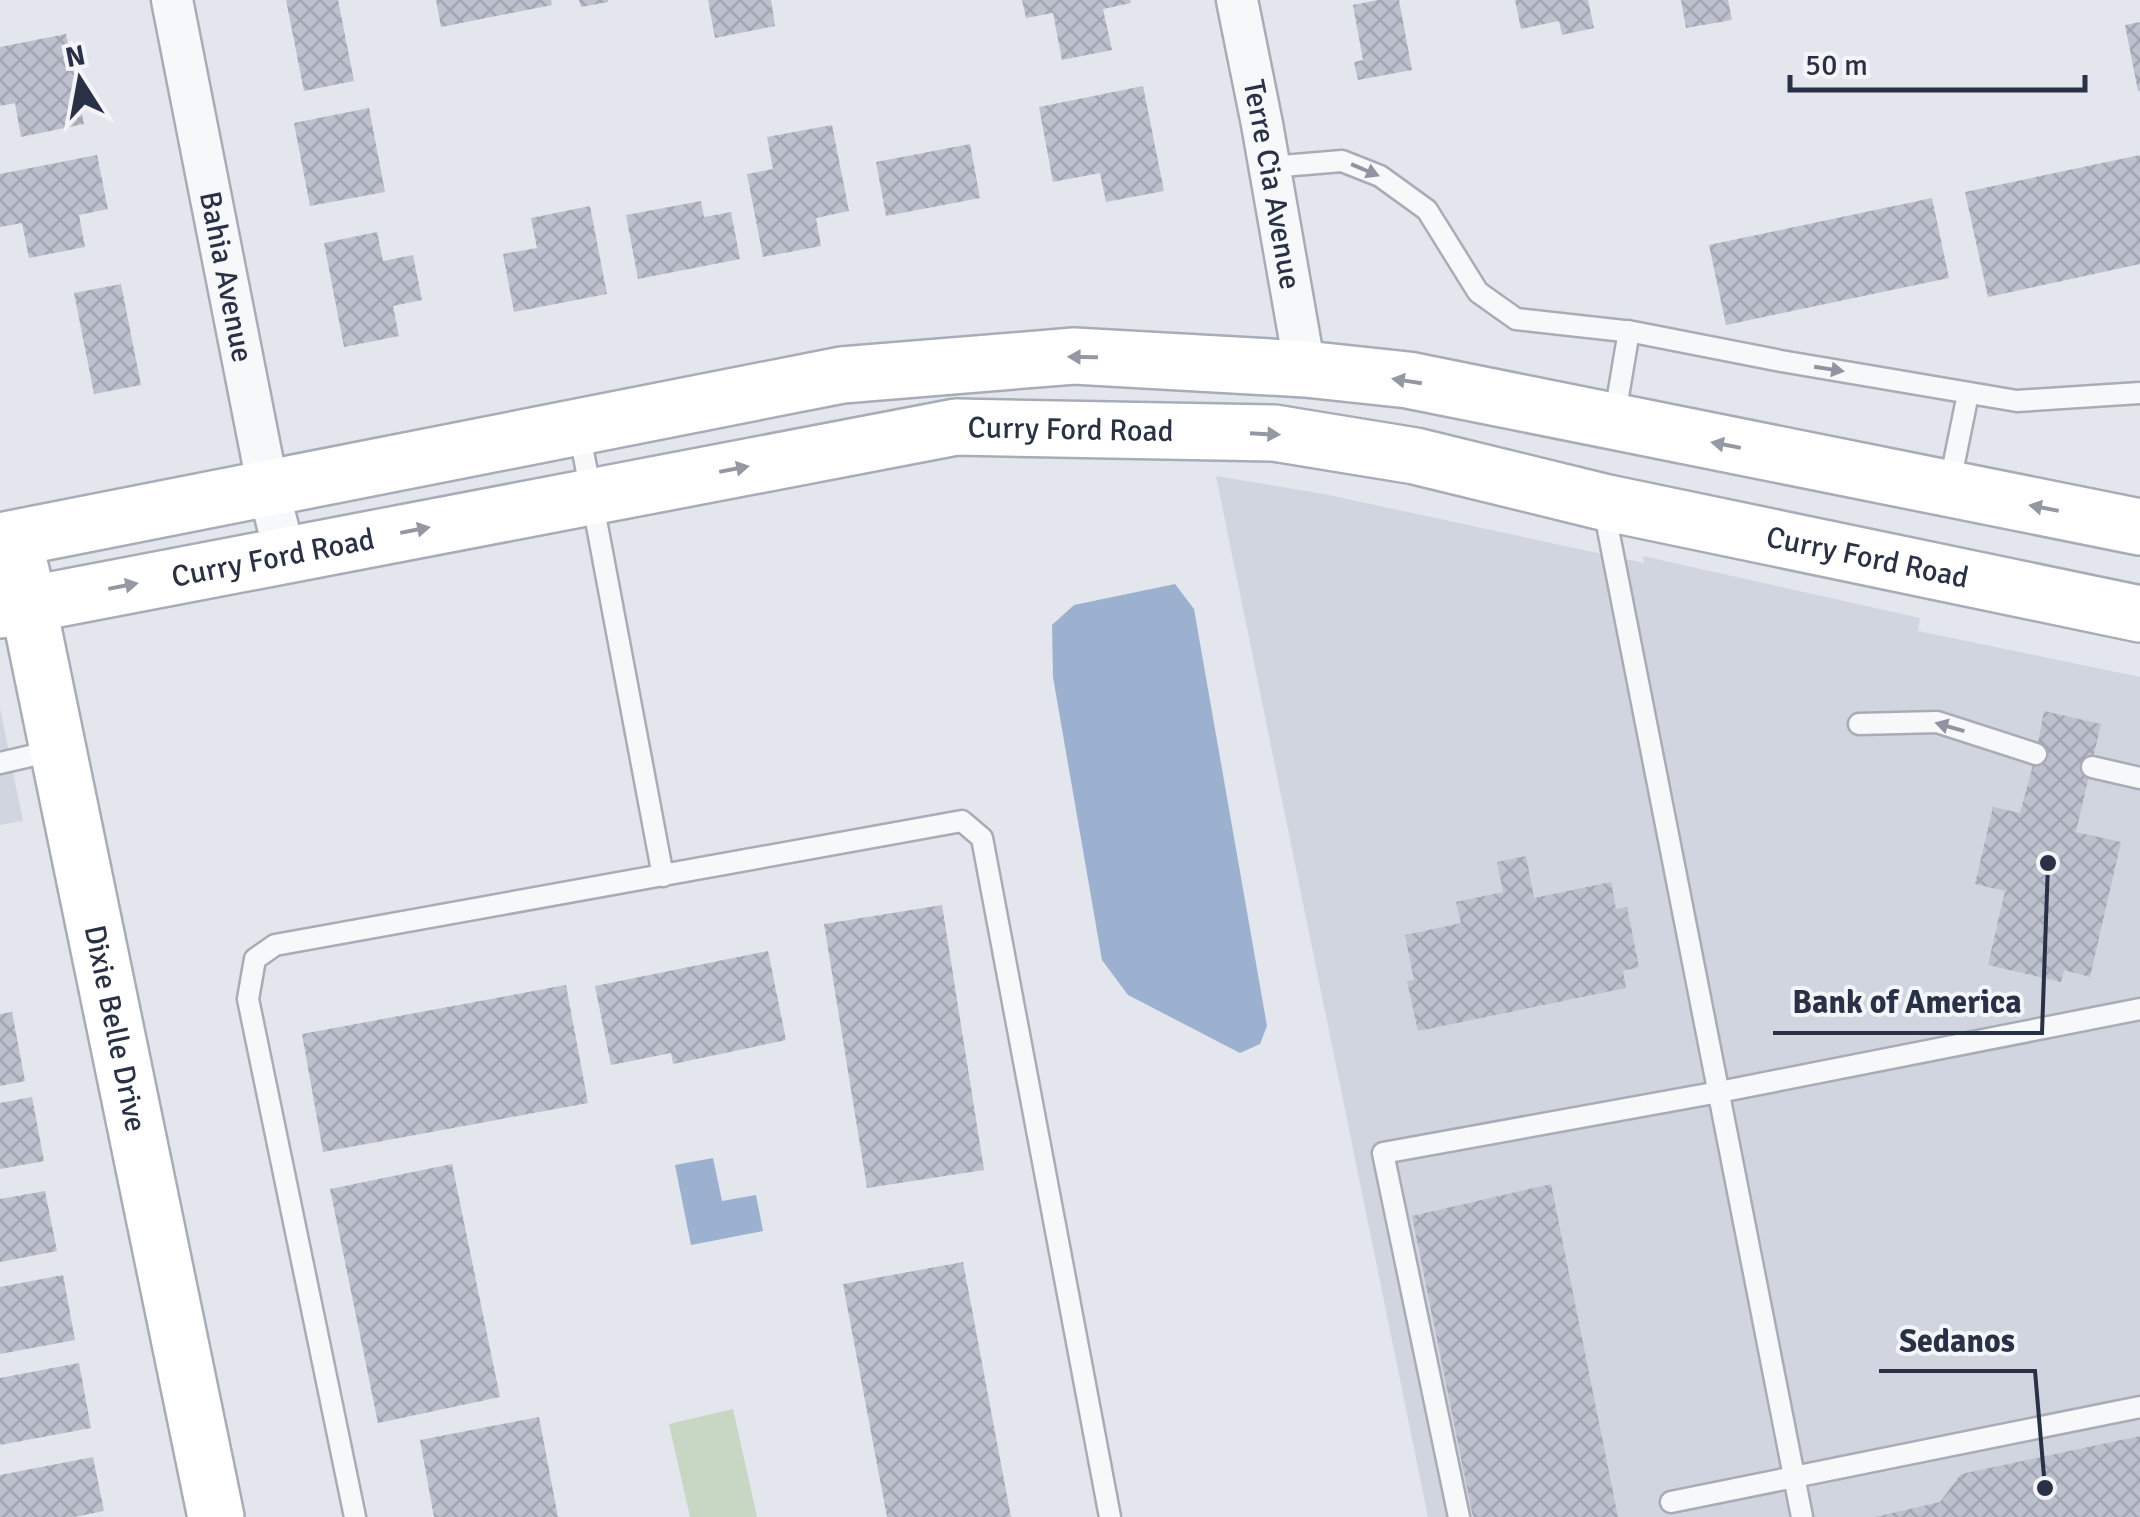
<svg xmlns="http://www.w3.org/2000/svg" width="2140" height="1517" font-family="Signika,sans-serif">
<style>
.built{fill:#d1d5df}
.garden{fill:#c7d7c4}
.water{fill:#9cb0cf}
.building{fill:url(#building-cross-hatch)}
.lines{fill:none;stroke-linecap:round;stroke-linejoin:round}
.lane-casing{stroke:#a7acb7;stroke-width:25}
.street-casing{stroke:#a7acb7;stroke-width:45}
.secondary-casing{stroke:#a7acb7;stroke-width:60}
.lane{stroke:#f7f8fa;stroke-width:20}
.street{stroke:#f7f8fa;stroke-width:40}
.secondary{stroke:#fff;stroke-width:55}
.oneway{fill:#9094a0}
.oneway2{fill:#9498a2}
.labels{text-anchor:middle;stroke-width:8;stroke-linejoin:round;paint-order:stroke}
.street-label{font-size:30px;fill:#293146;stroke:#f4f5f9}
.leader{fill:none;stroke:#293146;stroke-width:4}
.callout-dot{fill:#293146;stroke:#f4f5f9;stroke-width:4}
.callout-label{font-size:32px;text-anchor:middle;font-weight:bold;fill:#293146;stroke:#f4f5f9;stroke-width:8;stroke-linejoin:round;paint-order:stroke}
</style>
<defs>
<pattern id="building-cross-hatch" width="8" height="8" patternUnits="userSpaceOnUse" patternTransform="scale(2.5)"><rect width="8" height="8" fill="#bdc1cd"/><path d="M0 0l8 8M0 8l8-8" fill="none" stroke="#a2a6b1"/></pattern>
</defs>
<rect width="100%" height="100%" fill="#e3e6ec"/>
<path class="built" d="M 1216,476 L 1324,494 L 1644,563 L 1643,556 L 1920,618 L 1918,631 L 2140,677 L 2140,1517 L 1428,1517 Z
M 0,708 L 23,821 L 0,825 Z"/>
<path class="garden" d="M 733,1409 L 757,1517 L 690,1517 L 669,1424 Z"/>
<path class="water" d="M 1175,584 L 1194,609 L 1267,1026 L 1260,1044 L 1240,1053 L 1128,995 L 1102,960 L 1053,677 L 1052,625 L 1074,605 Z
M 713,1158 L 722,1201 L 756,1195 L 763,1231 L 691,1245 L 675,1165 Z"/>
<path class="building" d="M 286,0 L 338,0 L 354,81 L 304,91 Z
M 436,0 L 551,0 L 552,5 L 441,27 Z
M 579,0 L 608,0 L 608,2 L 581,7 Z
M 708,0 L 771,0 L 775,26 L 715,38 Z
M 1022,0 L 1130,0 L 1131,3 L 1103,9 L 1112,50 L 1062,60 L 1053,13 L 1026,18 Z
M 1378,0 L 1399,0 L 1412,70 L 1358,80 L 1354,62 L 1363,60 L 1353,5 Z
M 1515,0 L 1588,0 L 1594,28 L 1562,35 L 1559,21 L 1521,29 Z
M 1681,0 L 1728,0 L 1732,20 L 1686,28 Z
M 2140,22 L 2140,91 L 2138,91 L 2125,25 Z
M 66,34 L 84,124 L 21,137 L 15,103 L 0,106 L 0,47 Z
M 1143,86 L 1164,191 L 1106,202 L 1100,173 L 1053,182 L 1039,107 Z
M 369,108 L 385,192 L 310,206 L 294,123 Z
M 832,125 L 849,211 L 816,218 L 821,246 L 763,257 L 747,174 L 773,169 L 767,137 Z
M 970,144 L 980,198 L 886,216 L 876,162 Z
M 97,155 L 108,209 L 79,215 L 85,247 L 29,258 L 22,223 L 0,227 L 0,174 Z
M 2140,155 L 2140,264 L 1988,297 L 1965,192 Z
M 1932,198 L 1949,278 L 1726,325 L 1709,245 Z
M 701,201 L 704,217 L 731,212 L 740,259 L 638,279 L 626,215 Z
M 590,206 L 607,294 L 514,312 L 503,254 L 537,248 L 531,218 Z
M 377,232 L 383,261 L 413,255 L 422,300 L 393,306 L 399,336 L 344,347 L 324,243 Z
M 121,284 L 141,385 L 94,394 L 74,293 Z
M 2044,711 L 2101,724 L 2076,832 L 2121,842 L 2090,977 L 2064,970 L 2061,982 L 1988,965 L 2005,891 L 1975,884 L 1993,807 L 2020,813 L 2036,754 Z
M 1526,856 L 1534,898 L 1611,882 L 1616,909 L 1627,907 L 1639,967 L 1623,971 L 1626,988 L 1418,1031 L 1407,981 L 1414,980 L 1405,935 L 1461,923 L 1456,902 L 1503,892 L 1497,862 Z
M 942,905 L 984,1170 L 867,1188 L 824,924 Z
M 768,951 L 786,1040 L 673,1064 L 671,1053 L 611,1065 L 595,986 Z
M 566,985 L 588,1103 L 323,1152 L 302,1034 Z
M 12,1012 L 25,1081 L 0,1086 L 0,1014 Z
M 32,1097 L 44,1161 L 0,1169 L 0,1103 Z
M 452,1164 L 500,1397 L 378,1423 L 330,1189 Z
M 1551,1184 L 1618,1517 L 1473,1517 L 1412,1216 Z
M 45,1191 L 57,1251 L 0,1262 L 0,1199 Z
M 963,1262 L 1011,1517 L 887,1517 L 843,1284 Z
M 63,1275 L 75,1340 L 0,1354 L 0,1287 Z
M 79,1363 L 91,1428 L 0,1445 L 0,1378 Z
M 539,1417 L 558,1517 L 434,1517 L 420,1440 Z
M 2140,1436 L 2140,1517 L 1875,1517 L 1940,1502 L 1961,1474 Z
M 93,1457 L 104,1511 L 74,1517 L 0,1517 L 0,1475 Z"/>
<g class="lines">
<defs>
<path id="lane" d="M 1270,167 L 1342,161 L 1380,176 L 1427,210 L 1478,292 L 1516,319 L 1633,332 L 1781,361 L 2017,401 L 2140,393
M 1614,420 L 1629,331
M 579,430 L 663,876
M 1949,487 L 1968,394
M 1604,509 L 1802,1517
M 1859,724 L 1937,722 L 2036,754
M 0,763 L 56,750
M 2092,767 L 2140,778
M 1671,1502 L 2140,1407
M 355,1517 L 248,999 L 255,959 L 275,945 L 962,821 L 982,838 L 1110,1517
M 1459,1517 L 1383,1153 L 1719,1092 L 2140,1009"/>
<g id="street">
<path id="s1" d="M 172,0 L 268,488 L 285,554"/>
<path id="s2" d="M 1237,0 L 1262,124 L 1305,369"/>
</g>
<g id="secondary">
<path d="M 0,541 L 842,375 L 1074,356 L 1305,369 L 1408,380 L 2140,527"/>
<path id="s3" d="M 21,570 L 216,1517"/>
<path id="s4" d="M 0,610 L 956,427 L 1274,433 L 1415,456 L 1603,502 L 2140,614"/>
</g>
</defs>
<use href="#lane" class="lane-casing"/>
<use href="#street" class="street-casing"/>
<use href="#secondary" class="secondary-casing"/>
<use href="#lane" class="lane"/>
<use href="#street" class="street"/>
<use href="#secondary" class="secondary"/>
</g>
<defs><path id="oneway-solid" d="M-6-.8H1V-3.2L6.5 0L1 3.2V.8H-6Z" transform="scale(2.5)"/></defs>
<g class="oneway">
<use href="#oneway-solid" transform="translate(1365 170) rotate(23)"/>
<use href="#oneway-solid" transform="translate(1829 369) rotate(9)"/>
<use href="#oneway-solid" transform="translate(1950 727) rotate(-164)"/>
</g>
<g class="oneway2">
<use href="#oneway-solid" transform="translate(1083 357) rotate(-179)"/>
<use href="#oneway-solid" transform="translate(1407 381) rotate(-171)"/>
<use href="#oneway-solid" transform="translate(1265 434) rotate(3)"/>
<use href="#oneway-solid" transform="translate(1726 445) rotate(-169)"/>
<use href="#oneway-solid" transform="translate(734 469) rotate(-11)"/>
<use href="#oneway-solid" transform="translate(2044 508) rotate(-169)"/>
<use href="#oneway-solid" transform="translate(415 530) rotate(-11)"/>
<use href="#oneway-solid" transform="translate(123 586) rotate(-11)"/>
</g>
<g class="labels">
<g class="street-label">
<text dy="10" stroke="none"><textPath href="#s2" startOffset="188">Terre Cia Avenue</textPath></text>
<text dy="10" stroke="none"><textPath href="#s1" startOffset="282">Bahia Avenue</textPath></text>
<text dy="10" stroke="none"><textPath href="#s4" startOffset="1088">Curry Ford Road</textPath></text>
<text dy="10" stroke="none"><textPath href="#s4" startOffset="278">Curry Ford Road</textPath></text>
<text dy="10" stroke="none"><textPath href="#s4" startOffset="1898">Curry Ford Road</textPath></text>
<text dy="10" stroke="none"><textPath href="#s3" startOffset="468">Dixie Belle Drive</textPath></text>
</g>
</g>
<path class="leader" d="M2048 863L2042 1033H1773M2045 1488L2035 1371H1879"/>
<g class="callout-dot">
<circle cx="2048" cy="863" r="10"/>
<circle cx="2045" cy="1488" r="10"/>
</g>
<g class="callout-label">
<text x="1907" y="1013">Bank of America</text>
<text x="1957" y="1352">Sedanos</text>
</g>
<g transform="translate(80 80) rotate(349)" stroke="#f4f5f9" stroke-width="8" paint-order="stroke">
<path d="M0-8L18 38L0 25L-18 38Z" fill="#293146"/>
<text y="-15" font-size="28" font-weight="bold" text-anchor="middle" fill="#293146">N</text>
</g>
<path d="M1790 75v15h295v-15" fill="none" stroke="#293146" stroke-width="5"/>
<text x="1805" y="75" font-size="30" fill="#293146" stroke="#f4f5f9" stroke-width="8" paint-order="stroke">50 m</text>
</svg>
